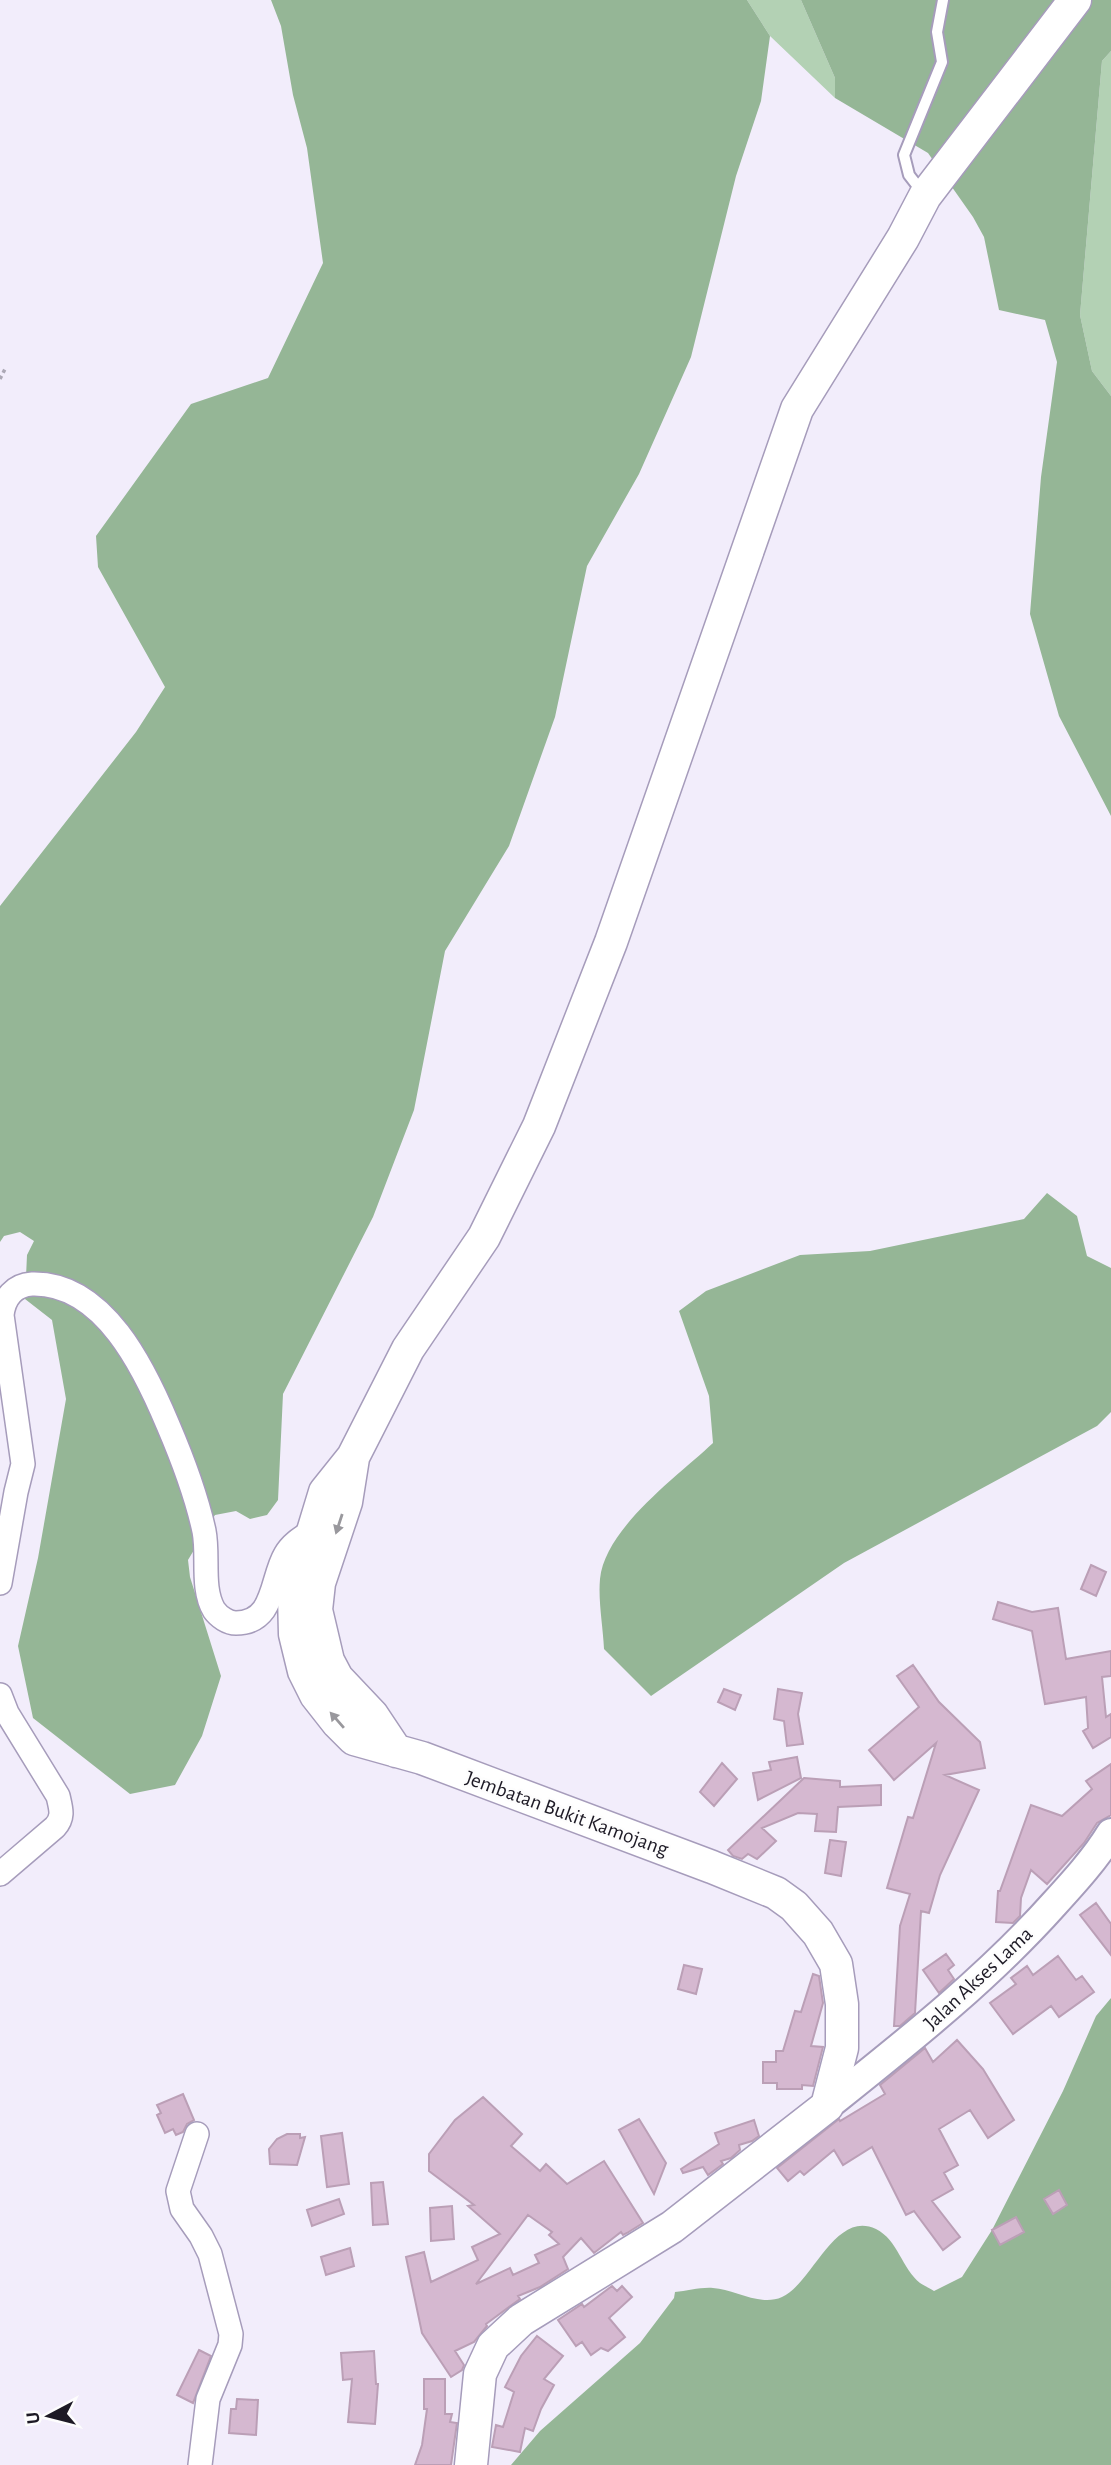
<svg xmlns="http://www.w3.org/2000/svg" width="1111" height="2465" font-family="'Alegreya Sans',sans-serif">
<style>
.green{fill:#b3d1b4}
.forest{fill:#95b696}
.building{fill:#d5b8d0;stroke:#bb9fb6;stroke-width:2;fill-rule:evenodd}
.lines{fill:none;stroke-linecap:round;stroke-linejoin:round}
.service-casing{stroke:#a69cbb;stroke-width:14}
.minor-casing{stroke:#a69cbb;stroke-width:26}
.tertiary-casing{stroke:#a69cbb;stroke-width:32}
.secondary-casing{stroke:#a69cbb;stroke-width:35}
.path{stroke:#aca8b5;stroke-width:3.5;stroke-dasharray:3.5 3.5;stroke-linecap:butt}
.service{stroke:#fff;stroke-width:10}
.minor{stroke:#fff;stroke-width:23}
.tertiary{stroke:#fff;stroke-width:28}
.secondary{stroke:#fff;stroke-width:32}
.oneway{fill:#99989d}
.labels{text-anchor:middle;stroke-width:5;stroke-linejoin:round;paint-order:stroke}
.street-label{font-size:21px;fill:#1d1a25;stroke:#fdfdfd}
</style>
<rect width="100%" height="100%" fill="#f2edfb"/>
<path class="green" d="M 747,0 L 801,0 L 835,78 L 835,98 L 770,36 Z
M 1111,51 L 1111,396 L 1092,371 L 1080,315 L 1102,61 Z"/>
<path class="forest" d="M 271,0 L 747,0 L 770,36 L 761,101 L 736,176 L 691,357 L 639,474 L 587,566 L 555,717 L 509,846 L 445,951 L 414,1110 L 373,1217 L 283,1394 L 278,1500 L 267,1515 L 250,1519 L 236,1511 L 215,1515 L 188,1560 L 190,1577 L 221,1676 L 202,1736 L 175,1785 L 130,1794 L 33,1718 L 18,1646 L 38,1558 L 66,1399 L 52,1320 L 25,1299 L 27,1255 L 34,1241 L 20,1232 L 4,1236 L 0,1242 L 0,906 L 136,732 L 165,687 L 98,567 L 96,536 L 191,404 L 268,378 L 323,263 L 307,148 L 293,95 L 281,26 Z
M 801,0 L 1111,0 L 1111,51 L 1102,61 L 1080,315 L 1092,371 L 1111,396 L 1111,816 L 1059,716 L 1030,614 L 1041,477 L 1057,362 L 1045,320 L 999,310 L 984,237 L 973,217 L 928,153 L 835,98 L 835,78 Z
M 1047,1193 L 1077,1216 L 1087,1256 L 1111,1268 L 1111,1412 L 1097,1426 L 844,1563 L 651,1696 L 604,1649 C 603,1627 598,1601 600,1579 C 605,1528 678,1476 713,1443 L 709,1396 L 679,1311 L 706,1291 L 800,1255 L 870,1251 L 1024,1219 Z
M 1111,1998 L 1111,2465 L 511,2465 L 540,2431 L 640,2343 L 674,2298 L 675,2292 C 687,2291 701,2287 713,2288 C 734,2289 760,2307 782,2297 C 812,2284 835,2209 876,2229 C 898,2240 902,2269 920,2283 C 924,2286 930,2288 934,2291 L 962,2277 L 992,2230 L 1063,2091 L 1096,2016 Z"/>
<path class="building" d="M 1091,1565 L 1106,1572 L 1096,1596 L 1081,1589 Z
M 998,1602 L 1032,1612 L 1058,1608 L 1066,1659 L 1111,1651 L 1111,1676 L 1102,1677 L 1106,1717 L 1111,1714 L 1111,1737 L 1093,1748 L 1083,1731 L 1088,1728 L 1086,1697 L 1045,1704 L 1032,1631 L 993,1619 Z
M 913,1665 L 939,1702 L 980,1742 L 985,1768 L 945,1775 L 979,1790 L 940,1875 L 929,1913 L 921,1911 L 915,2013 L 900,2026 L 894,2026 L 900,1926 L 910,1894 L 887,1888 L 908,1817 L 913,1818 L 936,1743 L 894,1780 L 869,1750 L 919,1707 L 897,1676 Z
M 724,1689 L 741,1695 L 735,1710 L 718,1702 Z
M 778,1689 L 802,1693 L 798,1714 L 803,1744 L 787,1746 L 784,1721 L 774,1719 Z
M 797,1757 L 801,1778 L 758,1800 L 753,1773 L 771,1770 L 769,1762 Z
M 722,1763 L 737,1779 L 714,1806 L 700,1792 Z
M 1111,1764 L 1111,1815 L 1097,1823 L 1084,1843 L 1047,1884 L 1031,1870 L 1021,1898 L 1020,1916 L 1013,1923 L 996,1922 L 998,1891 L 1000,1891 L 1031,1805 L 1062,1816 L 1092,1789 L 1086,1781 Z
M 804,1778 L 840,1781 L 840,1787 L 881,1785 L 881,1805 L 838,1807 L 836,1832 L 815,1831 L 817,1814 L 798,1813 L 762,1828 L 776,1841 L 757,1859 L 748,1854 L 742,1859 L 733,1856 L 728,1850 Z
M 830,1840 L 846,1842 L 841,1876 L 825,1873 Z
M 1096,1903 L 1111,1924 L 1111,1955 L 1080,1915 Z
M 946,1954 L 954,1965 L 948,1970 L 954,1979 L 939,1993 L 923,1970 Z
M 1058,1956 L 1076,1980 L 1082,1976 L 1094,1992 L 1059,2017 L 1051,2006 L 1013,2034 L 990,2003 L 1016,1984 L 1011,1978 L 1027,1966 L 1033,1975 Z
M 684,1965 L 702,1969 L 696,1994 L 678,1989 Z
M 813,1974 L 819,1976 L 823,2003 L 811,2046 L 823,2047 L 813,2086 L 802,2085 L 802,2089 L 777,2089 L 777,2083 L 763,2083 L 763,2062 L 776,2062 L 776,2051 L 783,2051 L 795,2011 L 801,2012 Z
M 957,2040 L 983,2069 L 1014,2120 L 988,2138 L 970,2110 L 939,2129 L 958,2165 L 944,2173 L 953,2189 L 932,2201 L 960,2237 L 943,2250 L 914,2211 L 906,2215 L 872,2147 L 843,2165 L 834,2150 L 804,2175 L 800,2171 L 788,2181 L 777,2168 L 839,2119 L 840,2121 L 885,2094 L 880,2085 L 925,2048 L 933,2062 Z
M 183,2094 L 194,2120 L 187,2124 L 183,2132 L 176,2135 L 173,2129 L 165,2133 L 157,2115 L 161,2113 L 157,2105 Z
M 483,2097 L 522,2134 L 511,2146 L 540,2171 L 546,2164 L 567,2184 L 604,2161 L 643,2223 L 627,2233 L 623,2235 L 621,2232 L 594,2253 L 581,2238 L 563,2257 L 568,2269 L 540,2287 L 518,2296 L 520,2299 L 486,2324 L 487,2326 L 474,2342 L 455,2351 L 464,2365 L 462,2370 L 451,2377 L 422,2333 L 406,2257 L 424,2252 L 431,2282 L 478,2260 L 472,2247 L 500,2234 L 468,2206 L 474,2205 L 429,2171 L 429,2154 L 455,2120 ZM 528,2215 L 552,2232 L 549,2235 L 559,2244 L 535,2255 L 539,2263 L 513,2275 L 510,2268 L 476,2284 Z
M 639,2119 L 666,2163 L 654,2194 L 619,2130 Z
M 754,2120 L 759,2136 L 752,2141 L 739,2145 L 740,2150 L 731,2158 L 721,2161 L 723,2164 L 708,2175 L 703,2167 L 683,2173 L 681,2169 L 719,2144 L 715,2133 Z
M 342,2133 L 349,2184 L 327,2187 L 321,2136 Z
M 287,2134 L 300,2134 L 300,2138 L 305,2137 L 297,2165 L 270,2164 L 269,2149 L 277,2139 Z
M 383,2182 L 388,2224 L 373,2225 L 371,2183 Z
M 1059,2190 L 1067,2205 L 1053,2214 L 1044,2199 Z
M 339,2199 L 344,2214 L 312,2226 L 307,2210 Z
M 452,2206 L 454,2239 L 431,2241 L 430,2208 Z
M 1016,2217 L 1024,2232 L 1000,2245 L 992,2230 Z
M 350,2248 L 354,2266 L 326,2275 L 321,2257 Z
M 612,2286 L 617,2291 L 622,2286 L 632,2297 L 609,2318 L 625,2337 L 608,2351 L 601,2348 L 591,2355 L 582,2342 L 576,2346 L 558,2320 L 582,2304 L 584,2307 Z
M 537,2336 L 563,2356 L 544,2379 L 554,2385 L 541,2409 L 533,2431 L 525,2428 L 520,2452 L 492,2447 L 496,2425 L 503,2427 L 514,2392 L 505,2387 L 521,2356 Z
M 199,2350 L 211,2356 L 193,2403 L 177,2395 Z
M 374,2351 L 376,2384 L 378,2384 L 375,2424 L 348,2422 L 352,2379 L 343,2380 L 341,2353 Z
M 424,2379 L 445,2379 L 445,2414 L 452,2414 L 450,2422 L 457,2423 L 451,2465 L 415,2465 L 422,2445 L 427,2409 L 424,2409 Z
M 237,2399 L 258,2400 L 256,2435 L 229,2433 L 231,2409 L 236,2409 Z"/>
<g class="lines">
<defs>
<path id="service" d="M 923,193 L 909,175 L 904,155 L 942,62 L 937,32 L 943,0"/>
<path id="minor" d="M 0,1583 L 16,1492 L 23,1464 L 2,1315 C 4,1298 14,1285 32,1284 C 104,1282 145,1370 168,1425 C 183,1460 196,1494 204,1531 C 209,1556 201,1588 214,1610 C 219,1617 228,1623 236,1623 C 275,1623 271,1579 285,1555 C 291,1544 301,1538 312,1531
M 0,1695 L 7,1713 L 58,1796 C 61,1809 64,1817 55,1827 L 0,1874
M 197,2134 L 178,2191 L 182,2209 L 201,2236 L 210,2254 L 231,2334 L 230,2345 L 208,2399 L 200,2465"/>
<path id="tertiary" d="M 827,2106 C 907,2042 986,1980 1054,1904 C 1075,1881 1095,1859 1111,1833"/>
<path id="secondary" d="M 353,1458 L 346,1502 L 319,1583 L 316,1610 L 328,1661 L 337,1678 L 372,1715 L 396,1751
M 471,2465 L 480,2374 L 493,2346 L 521,2320 L 672,2227 L 827,2106 L 842,2048 L 842,2004 L 836,1964 L 818,1933 L 794,1906 L 776,1893 L 712,1867 L 422,1758 L 354,1739 L 338,1723 L 316,1695 L 304,1671 L 295,1634 L 294,1594 L 325,1492 L 353,1457 L 408,1349 L 484,1237 L 539,1126 L 611,942 L 797,409 L 903,238 L 925,196 L 1075,0"/>
</defs>
<use href="#service" class="service-casing"/>
<use href="#minor" class="minor-casing"/>
<use href="#tertiary" class="tertiary-casing"/>
<use href="#secondary" class="secondary-casing"/>
<path class="path" d="M 0,379 L 6,367"/>
<use href="#service" class="service"/>
<use href="#minor" class="minor"/>
<use href="#tertiary" class="tertiary"/>
<use href="#secondary" class="secondary"/>
</g>
<defs><path id="oneway-solid" d="M-6-.8H1V-3.2L6.5 0L1 3.2V.8H-6Z" transform="scale(1.75)"/></defs>
<g class="oneway">
<use href="#oneway-solid" transform="translate(339 1524) rotate(108)"/>
<use href="#oneway-solid" transform="translate(337 1720) rotate(-131)"/>
</g>
<g class="labels">
<g class="street-label">
<text transform="translate(567 1813) rotate(20)" y="7">Jembatan Bukit Kamojang</text>
<text transform="translate(978 1978) rotate(-43)" y="7">Jalan Akses Lama</text>
</g>
</g>
<g transform="translate(49 2416) rotate(263)" stroke="#fdfdfd" stroke-width="5" paint-order="stroke">
<path d="M0-5L12 26L0 18L-12 26Z" fill="#1d1a25"/>
<text y="-10" font-size="19" font-weight="bold" text-anchor="middle" fill="#1d1a25">U</text>
</g>
</svg>
